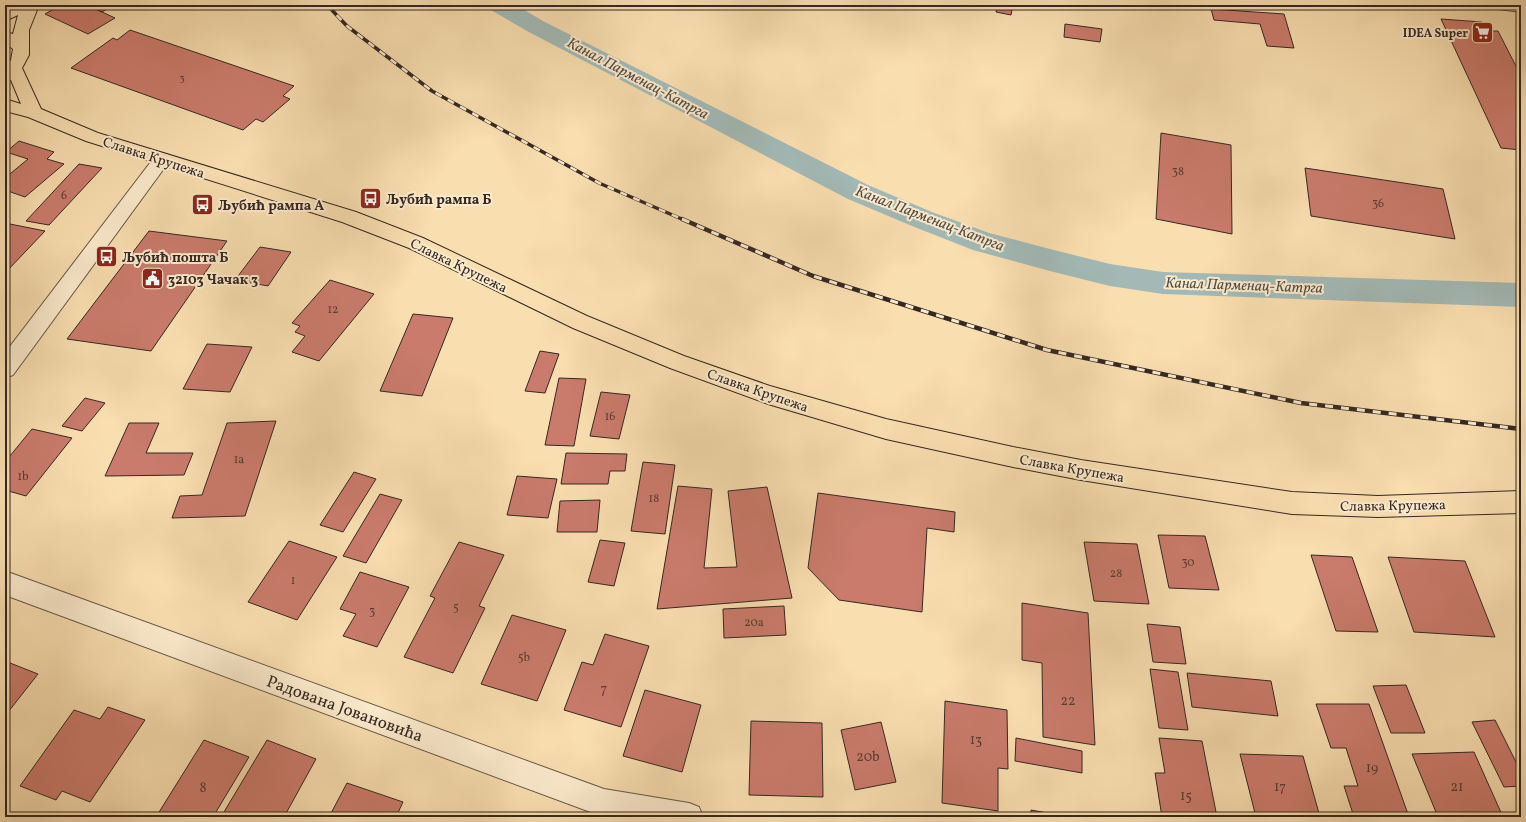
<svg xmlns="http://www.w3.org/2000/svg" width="1526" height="822" font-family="Vollkorn,serif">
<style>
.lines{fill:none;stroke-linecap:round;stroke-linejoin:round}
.canal{fill:#a2b9b6;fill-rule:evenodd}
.building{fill:#ca7b6c;stroke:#352822}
.minor-casing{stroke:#665646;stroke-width:2}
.major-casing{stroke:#352822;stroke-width:2}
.minor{fill:#fbeacc;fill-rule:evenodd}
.major{fill:#f9deb0;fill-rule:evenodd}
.rail-far1-casing{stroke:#352822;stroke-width:3.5}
.rail-casing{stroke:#352822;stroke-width:4.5}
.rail-far1{stroke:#fbeacc;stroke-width:2.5;stroke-dasharray:7;stroke-linecap:butt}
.rail{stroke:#fbeacc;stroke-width:3;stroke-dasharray:8;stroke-linecap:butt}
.labels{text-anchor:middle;stroke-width:4;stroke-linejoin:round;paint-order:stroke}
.far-number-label{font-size:10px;fill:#5a3d34}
.far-poi-label{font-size:12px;font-weight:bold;fill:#352822;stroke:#fbeacc;text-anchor:end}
.number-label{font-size:12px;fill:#5a3d34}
.street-label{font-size:14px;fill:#352822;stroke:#fbeacc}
.poi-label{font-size:14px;font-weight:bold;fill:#352822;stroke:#fbeacc;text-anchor:start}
.near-number-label{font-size:14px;fill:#5a3d34}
.water-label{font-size:15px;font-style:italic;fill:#504c47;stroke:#fbeacc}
.near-street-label{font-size:17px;fill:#352822;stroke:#fbeacc}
</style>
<rect width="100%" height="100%" fill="#f9deb0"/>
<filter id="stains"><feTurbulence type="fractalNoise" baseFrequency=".005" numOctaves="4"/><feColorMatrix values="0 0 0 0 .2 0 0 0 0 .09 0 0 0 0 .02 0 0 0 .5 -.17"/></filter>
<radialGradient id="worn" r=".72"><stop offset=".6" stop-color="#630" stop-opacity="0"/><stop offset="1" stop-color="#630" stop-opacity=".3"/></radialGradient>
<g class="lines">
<path class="canal" d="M 487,5 L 516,5 L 543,21 L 868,185 L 932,212 L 989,233 L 1050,249 L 1110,264 L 1163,272 L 1521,283 L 1521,307 L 1163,294 L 1110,286 L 1050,271 L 973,250 L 912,226 L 848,199 L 527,31 L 491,10 Z"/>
</g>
<path class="building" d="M 61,5 L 87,5 L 115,18 L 88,34 L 45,14 Z
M 87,5 L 114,5 L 102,12 Z
M 998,5 L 1013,5 L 1011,15 L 996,12 Z
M 1039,5 L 1067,5 L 1067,9 Z
M 1211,9 L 1284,14 L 1294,48 L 1267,46 L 1260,24 L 1214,20 Z
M 1441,19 L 1482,22 L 1486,31 L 1498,31 L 1521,76 L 1521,150 L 1501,148 Z
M 1065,24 L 1102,29 L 1100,42 L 1064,37 Z
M 130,30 L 294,86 L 283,96 L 290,99 L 263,122 L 256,119 L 243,130 L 71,68 L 113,38 L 117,40 Z
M 1161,133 L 1231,145 L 1232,234 L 1156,219 Z
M 19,141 L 54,152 L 47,159 L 64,164 L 25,197 L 5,190 L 5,178 L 28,159 L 6,152 Z
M 79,164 L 102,168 L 49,225 L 26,221 Z
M 1305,168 L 1443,189 L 1455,239 L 1311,216 Z
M 10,224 L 45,231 L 7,271 L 5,270 L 5,229 Z
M 149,231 L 227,241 L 151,351 L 67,339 Z
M 260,247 L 291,252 L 268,286 L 235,280 Z
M 330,280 L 374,294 L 319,361 L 292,352 L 305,336 L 295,332 L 300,326 L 292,323 Z
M 413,314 L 453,318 L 422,396 L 380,391 Z
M 207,344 L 252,347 L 230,392 L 183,389 Z
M 540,351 L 559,354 L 545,393 L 525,391 Z
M 559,378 L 586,379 L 574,446 L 545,445 Z
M 601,392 L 630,395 L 619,439 L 590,436 Z
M 85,398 L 105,403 L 82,431 L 62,426 Z
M 276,421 L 245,516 L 172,518 L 180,496 L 202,495 L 227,423 Z
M 129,423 L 159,423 L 146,453 L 193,453 L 184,475 L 105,476 Z
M 32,429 L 72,438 L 26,496 L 5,490 L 5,462 Z
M 566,453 L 627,454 L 625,471 L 610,471 L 608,484 L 561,484 Z
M 643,462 L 675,465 L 665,534 L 631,531 Z
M 354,472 L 376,479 L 343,532 L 320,525 Z
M 517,476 L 557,479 L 548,518 L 507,515 Z
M 678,486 L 712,489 L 704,568 L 737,567 L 728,491 L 767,487 L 792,598 L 657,609 Z
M 818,493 L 955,512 L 954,532 L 927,528 L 922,612 L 839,600 L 808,568 Z
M 380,494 L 402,500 L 366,563 L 343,556 Z
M 600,500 L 597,532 L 557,532 L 560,501 Z
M 1158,535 L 1205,536 L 1219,590 L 1169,588 Z
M 600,540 L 625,543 L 614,586 L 588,582 Z
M 289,541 L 337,557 L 297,620 L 248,602 Z
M 459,542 L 504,555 L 479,606 L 485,608 L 453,673 L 404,657 L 435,598 L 430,596 Z
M 1084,542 L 1137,544 L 1149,604 L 1094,601 Z
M 1311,555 L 1352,557 L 1378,632 L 1336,631 Z
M 1388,557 L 1465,561 L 1495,637 L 1414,632 Z
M 360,572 L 409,587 L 377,647 L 343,636 L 356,614 L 340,609 Z
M 1022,603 L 1088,613 L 1095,745 L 1043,737 L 1042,663 L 1022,660 Z
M 784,606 L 786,635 L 724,638 L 723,609 Z
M 512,615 L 566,630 L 537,701 L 481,684 Z
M 1147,624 L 1180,627 L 1186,664 L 1153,662 Z
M 605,634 L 649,646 L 621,727 L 564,710 L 582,662 L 593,665 Z
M 5,661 L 38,674 L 5,716 Z
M 1150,669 L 1178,672 L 1188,730 L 1159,728 Z
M 1187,673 L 1271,681 L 1278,716 L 1192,707 Z
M 1406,685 L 1425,733 L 1391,733 L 1373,686 Z
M 645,690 L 701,705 L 682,772 L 623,756 Z
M 945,701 L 1007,710 L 1008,769 L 998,768 L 998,811 L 942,803 Z
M 1316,704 L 1369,704 L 1409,817 L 1354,817 L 1344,786 L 1358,786 L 1346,748 L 1331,748 Z
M 108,707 L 145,720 L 90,802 L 62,791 L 56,800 L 20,786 L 74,710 L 100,719 Z
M 1495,720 L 1521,772 L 1521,786 L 1504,787 L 1472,722 Z
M 751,721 L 822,723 L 823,797 L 749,795 Z
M 881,722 L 896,782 L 855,790 L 841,730 Z
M 1016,738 L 1082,751 L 1082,773 L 1015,761 Z
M 1159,738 L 1202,741 L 1217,817 L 1162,817 L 1155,773 L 1165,773 Z
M 204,740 L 249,757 L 213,817 L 156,817 Z
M 267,740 L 316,759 L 284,817 L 221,817 Z
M 1474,752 L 1503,817 L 1438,817 L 1412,754 Z
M 1240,754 L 1303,756 L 1320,817 L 1256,817 Z
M 347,783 L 403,802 L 396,817 L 329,817 Z
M 1031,810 L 1064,816 L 1064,817 L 1031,817 Z"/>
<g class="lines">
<defs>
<path id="minor" d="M 1488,5 L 1521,5 L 1521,12 L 1491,8 Z
M 162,153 L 168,155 L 171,159 L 168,163 L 13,375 L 5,378 L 5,353 L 156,155 Z
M 5,571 L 604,789 L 689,803 L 699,807 L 703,817 L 604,817 L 5,595 Z"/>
<path id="major" d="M 13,5 L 39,5 L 29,30 L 29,55 L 22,68 L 41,109 L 98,133 L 356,212 L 423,238 L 587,316 L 684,356 L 770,386 L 886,419 L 1013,447 L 1081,460 L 1292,492 L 1378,496 L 1521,491 L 1521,513 L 1378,517 L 1292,514 L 1081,480 L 1013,467 L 886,439 L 768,404 L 670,368 L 573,328 L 409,248 L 342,222 L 86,141 L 28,117 L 5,111 L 5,99 L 21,104 L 11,80 L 5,81 L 5,67 L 11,60 L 13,49 L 5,43 L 5,32 L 13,34 L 18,15 L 5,21 L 5,9 Z"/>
</defs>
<use href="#minor" class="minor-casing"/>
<use href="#major" class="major-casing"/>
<use href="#minor" class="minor"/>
<use href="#major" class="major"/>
<defs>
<path id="rail-far1" d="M 327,5 L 347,26 L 432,91 L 599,183 L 684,220"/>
<path id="rail" d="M 682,219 L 813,276 L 1047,350 L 1301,403 L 1521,429"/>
</defs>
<use href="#rail-far1" class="rail-far1-casing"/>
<use href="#rail" class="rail-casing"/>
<use href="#rail-far1" class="rail-far1"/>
<use href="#rail" class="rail"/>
</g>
<defs>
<symbol id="supermarket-square" viewBox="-11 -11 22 22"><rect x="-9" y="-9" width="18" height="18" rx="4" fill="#8f2418" stroke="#fbeacc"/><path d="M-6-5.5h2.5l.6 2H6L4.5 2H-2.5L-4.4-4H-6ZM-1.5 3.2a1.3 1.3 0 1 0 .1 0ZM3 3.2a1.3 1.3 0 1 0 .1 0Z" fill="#fff"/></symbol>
<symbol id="bus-square" viewBox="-11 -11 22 22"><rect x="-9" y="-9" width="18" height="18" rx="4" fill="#8f2418" stroke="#fbeacc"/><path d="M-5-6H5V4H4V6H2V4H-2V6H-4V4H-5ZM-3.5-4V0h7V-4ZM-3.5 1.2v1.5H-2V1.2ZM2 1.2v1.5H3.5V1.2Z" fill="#fff"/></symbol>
<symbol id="civic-square" viewBox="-11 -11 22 22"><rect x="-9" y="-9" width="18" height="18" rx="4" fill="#8f2418" stroke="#fbeacc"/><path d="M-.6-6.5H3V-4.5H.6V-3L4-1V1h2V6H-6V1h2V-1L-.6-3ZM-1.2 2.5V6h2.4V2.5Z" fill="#fff"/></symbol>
</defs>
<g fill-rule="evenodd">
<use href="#supermarket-square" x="1470" y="20" width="25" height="25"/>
<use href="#bus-square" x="358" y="186" width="25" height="25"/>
<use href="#bus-square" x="190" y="192" width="25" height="25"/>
<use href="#bus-square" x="94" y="244" width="25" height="25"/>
<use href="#civic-square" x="140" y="266" width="25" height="25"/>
</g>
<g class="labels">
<g class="far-number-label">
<text x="182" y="81">3</text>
</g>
<g class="far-poi-label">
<text x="1468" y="37">IDEA Super</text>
</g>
<g class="number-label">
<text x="1178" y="175">38</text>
<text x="64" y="199">6</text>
<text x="1378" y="207">36</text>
<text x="333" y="313">12</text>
<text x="610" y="420">16</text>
<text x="239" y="463">1a</text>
<text x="23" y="480">1b</text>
<text x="654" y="502">18</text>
<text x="1188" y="566">30</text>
<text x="1116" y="577">28</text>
<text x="293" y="584">1</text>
<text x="456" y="611">5</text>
<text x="372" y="615">3</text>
<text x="754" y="626">20a</text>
<text x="524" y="661">5b</text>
</g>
<g class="street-label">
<text transform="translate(154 157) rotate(18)" y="5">Славка Крупежа</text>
<text transform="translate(459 265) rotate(26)" y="5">Славка Крупежа</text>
<text transform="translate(758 390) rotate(19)" y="5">Славка Крупежа</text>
<text transform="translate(1072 468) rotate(10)" y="5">Славка Крупежа</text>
<text transform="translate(1393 505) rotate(-1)" y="5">Славка Крупежа</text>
</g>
<g class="poi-label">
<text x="386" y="204">Љубић рампа Б</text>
<text x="218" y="210">Љубић рампа А</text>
<text x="122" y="262">Љубић пошта Б</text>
<text x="168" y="284">32103 Чачак 3</text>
</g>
<g class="near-number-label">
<text x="604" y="693">7</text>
<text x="1068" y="705">22</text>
<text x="976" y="744">13</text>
<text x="868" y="761">20b</text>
<text x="1372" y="772">19</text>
<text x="1280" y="791">17</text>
<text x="1457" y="791">21</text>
<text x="203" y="792">8</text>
<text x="1186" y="800">15</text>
</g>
<g class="water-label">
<text transform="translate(638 78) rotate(28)" y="5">Канал Парменац-Катрга</text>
<text transform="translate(930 218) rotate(21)" y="5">Канал Парменац-Катрга</text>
<text transform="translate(1244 285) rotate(2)" y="5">Канал Парменац-Катрга</text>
</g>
<g class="near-street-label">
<text transform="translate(345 708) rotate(20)" y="6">Радована Јовановића</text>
</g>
</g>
<rect width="1526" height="822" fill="none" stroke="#f9deb0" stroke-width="20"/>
<rect x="6" y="6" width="1514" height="810" fill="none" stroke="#352822" stroke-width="2"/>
<rect x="10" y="10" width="1506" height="802" fill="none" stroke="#352822"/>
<rect width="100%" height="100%" filter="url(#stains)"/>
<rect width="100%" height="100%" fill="url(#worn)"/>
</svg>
